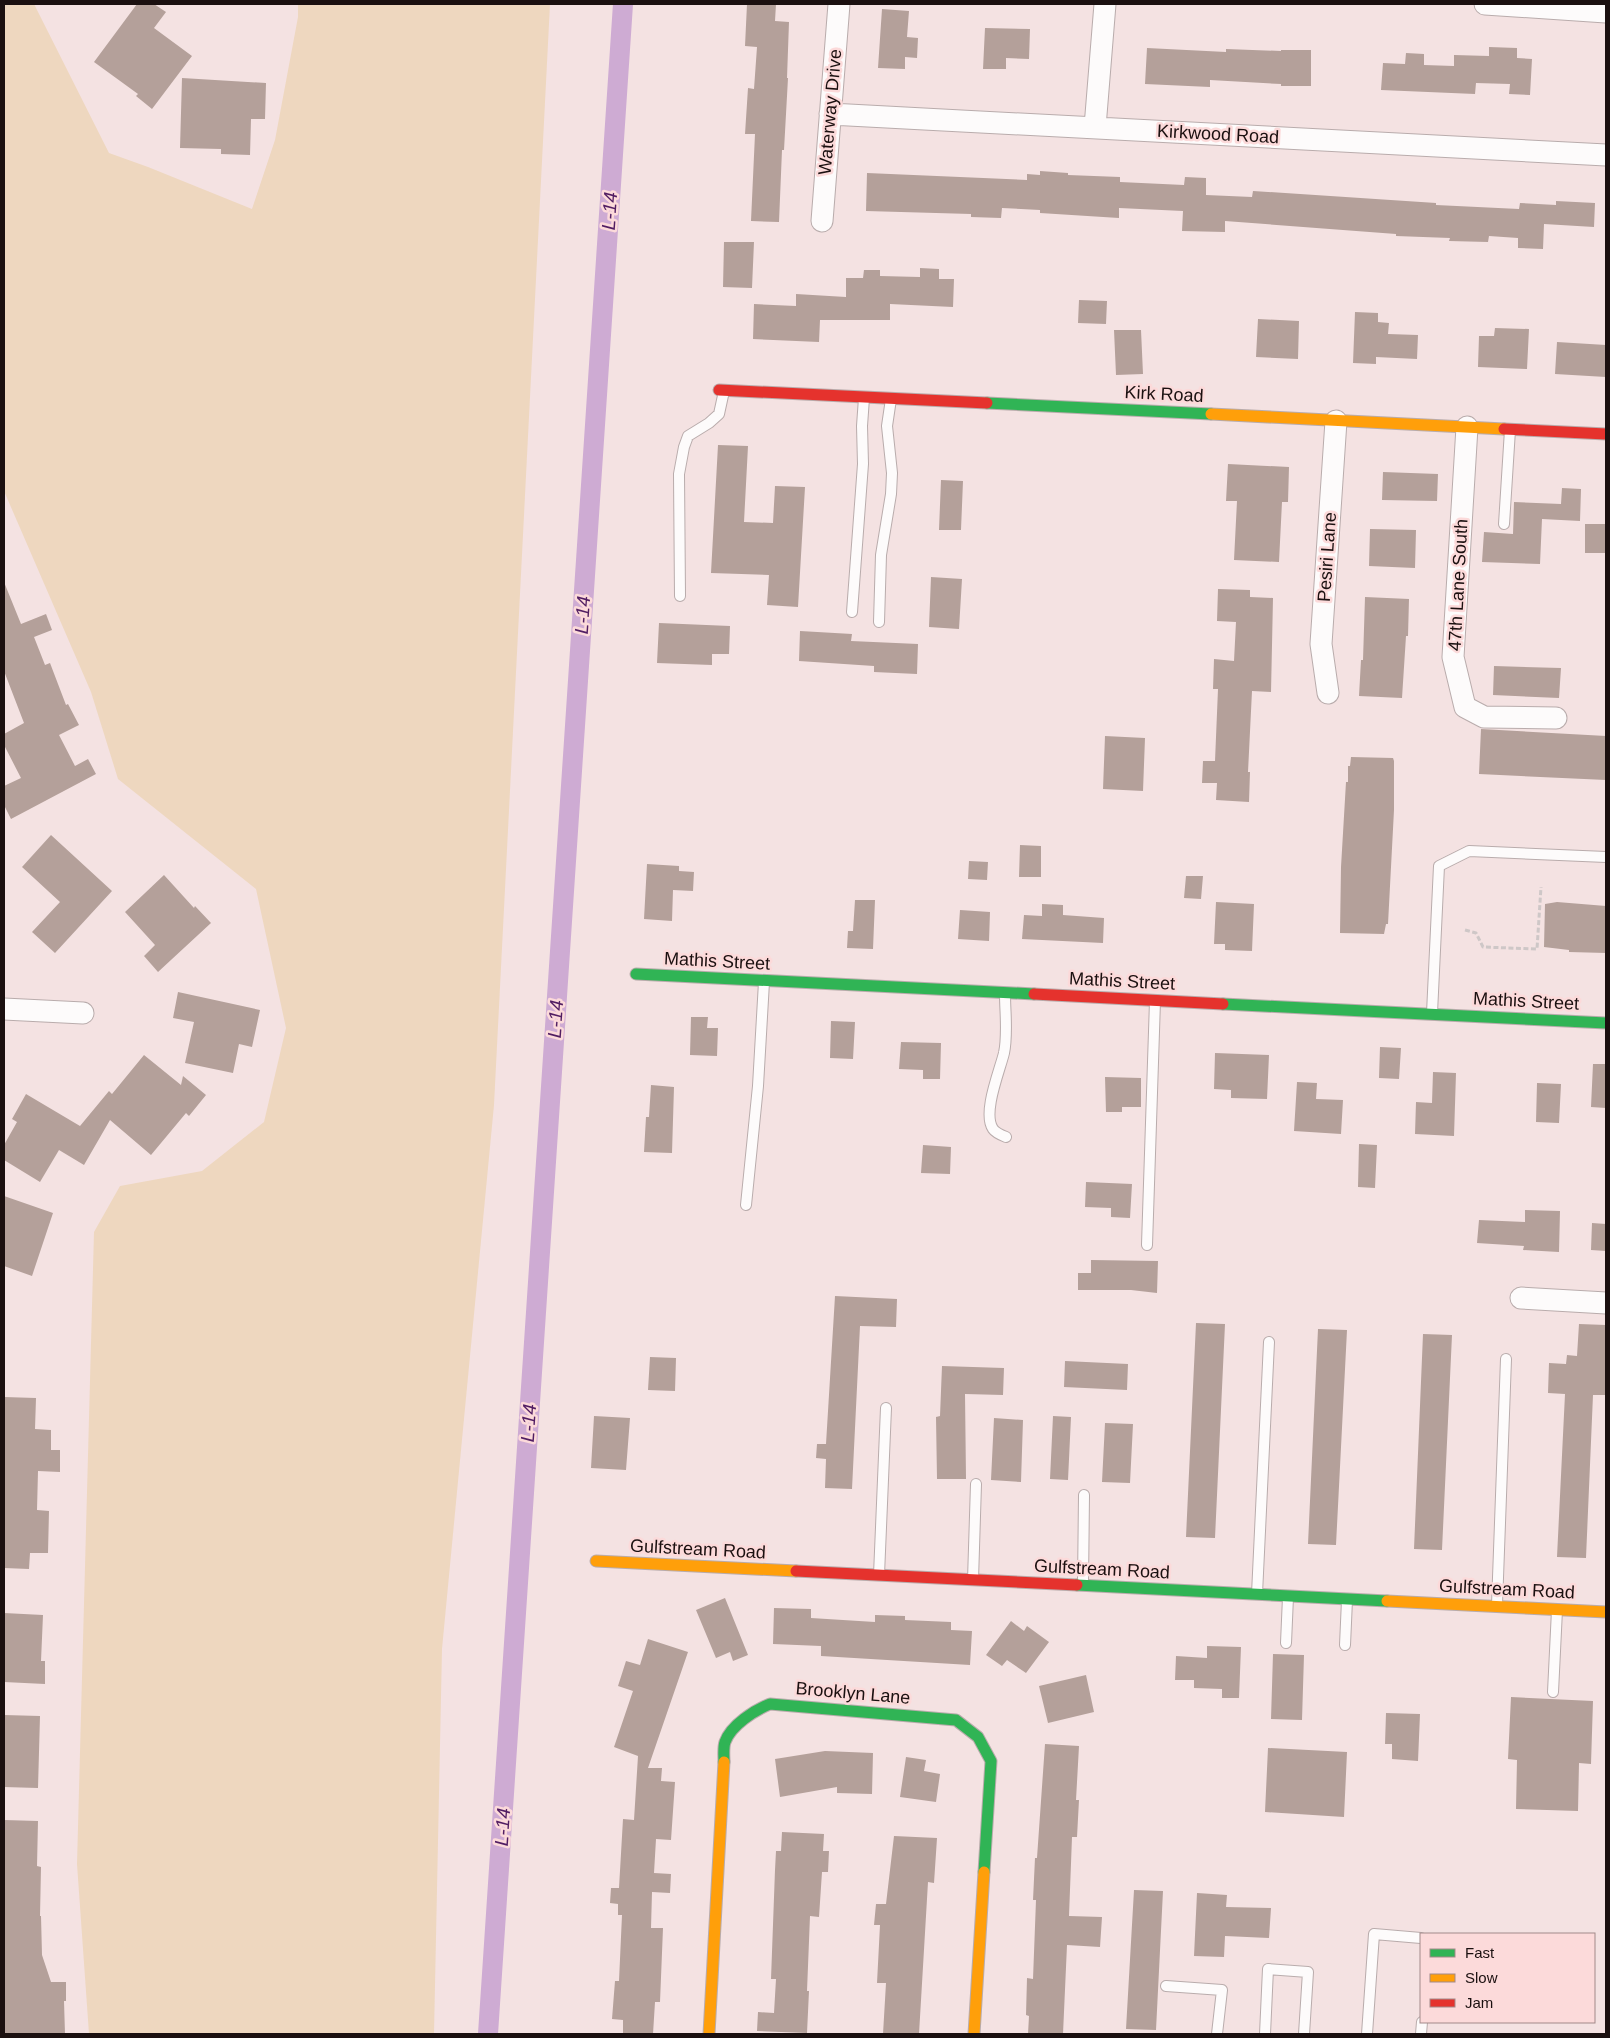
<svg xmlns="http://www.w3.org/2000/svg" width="1610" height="2038" font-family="Helvetica,sans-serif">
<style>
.green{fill:#eed7bf}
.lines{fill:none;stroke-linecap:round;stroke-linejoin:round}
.canal{stroke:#ceabd3;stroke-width:20}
.building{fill:#b4a09a}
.lane-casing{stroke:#b9acac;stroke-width:12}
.street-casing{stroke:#b9acac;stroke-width:23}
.fast-casing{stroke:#b9acac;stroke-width:13}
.slow-casing{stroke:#b9acac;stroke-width:13}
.jam-casing{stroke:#b9acac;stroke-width:13}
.path{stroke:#cec7c7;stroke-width:3;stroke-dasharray:5 2.5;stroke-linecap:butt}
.lane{stroke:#fdfbfb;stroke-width:10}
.street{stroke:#fdfbfb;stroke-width:21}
.fast{stroke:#30b455;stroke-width:11}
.slow{stroke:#ff9f0a;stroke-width:11}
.jam{stroke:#e5322d;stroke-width:11}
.labels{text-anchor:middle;stroke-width:5;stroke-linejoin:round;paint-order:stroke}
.street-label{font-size:18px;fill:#1b1010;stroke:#fcdada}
.water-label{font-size:19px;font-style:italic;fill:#511d62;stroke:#fcdada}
</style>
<rect width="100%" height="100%" fill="#f4e2e2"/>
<path class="green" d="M 4,4 L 34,4 L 109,153 L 148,167 L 252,209 L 275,140 L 298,17 L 298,4 L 550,4 L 494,1105 L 442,1649 L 434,2034 L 89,2034 L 77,1864 L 94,1232 L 120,1186 L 202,1171 L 264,1122 L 286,1028 L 256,889 L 118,779 L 91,692 L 4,491 Z"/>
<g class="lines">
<path class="canal" d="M 488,2034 L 623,4"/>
</g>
<path class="building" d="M 137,4 L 154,4 L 166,12 L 154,28 L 192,56 L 152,109 L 136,96 L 138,94 L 94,62 Z
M 747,4 L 776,4 L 775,21 L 789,22 L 787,78 L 788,78 L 784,150 L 782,150 L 779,222 L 751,221 L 755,134 L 745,134 L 748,88 L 754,89 L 757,47 L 745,46 Z
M 882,9 L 909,11 L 907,37 L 918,38 L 917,58 L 905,57 L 905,69 L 878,68 Z
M 985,28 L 1030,29 L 1029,59 L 1006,58 L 1006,69 L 983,69 Z
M 1489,47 L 1517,48 L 1517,58 L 1532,59 L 1530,95 L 1509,94 L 1510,84 L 1476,83 L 1475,94 L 1381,90 L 1383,63 L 1405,64 L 1406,53 L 1424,54 L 1424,65 L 1454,66 L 1454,55 L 1489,56 Z
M 1147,48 L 1226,52 L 1226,49 L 1281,51 L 1281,50 L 1311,50 L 1311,86 L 1281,86 L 1281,84 L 1210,80 L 1210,87 L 1145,84 Z
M 182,78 L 266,83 L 265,119 L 251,119 L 250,155 L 221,154 L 221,149 L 180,148 Z
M 1040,171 L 1068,173 L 1068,175 L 1120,177 L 1120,182 L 1184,185 L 1185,177 L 1206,178 L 1206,195 L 1252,197 L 1253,191 L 1436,203 L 1436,205 L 1519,209 L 1520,203 L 1556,205 L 1556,201 L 1595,203 L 1594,227 L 1544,224 L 1543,249 L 1518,248 L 1518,238 L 1489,236 L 1488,242 L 1449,241 L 1450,238 L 1396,236 L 1396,234 L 1225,221 L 1225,232 L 1182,231 L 1183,211 L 1119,208 L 1119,218 L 1040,213 L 1040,210 L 1002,208 L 1001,218 L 971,217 L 971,214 L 866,211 L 867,173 L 1027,180 L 1027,174 L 1040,175 Z
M 724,242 L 754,242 L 752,288 L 723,287 Z
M 920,268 L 939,269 L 939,279 L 954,279 L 953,307 L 890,304 L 890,320 L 820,320 L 819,342 L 753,339 L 754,304 L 796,306 L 796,294 L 846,297 L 846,278 L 863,278 L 864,270 L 880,270 L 880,276 L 920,277 Z
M 1079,300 L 1107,301 L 1106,324 L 1078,323 Z
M 1355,312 L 1378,313 L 1378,322 L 1389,323 L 1388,334 L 1418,335 L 1417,359 L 1376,357 L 1376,364 L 1353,363 Z
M 1258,319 L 1299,321 L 1298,359 L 1256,357 Z
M 1495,328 L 1529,329 L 1527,369 L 1478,367 L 1479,336 L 1494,336 Z
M 1114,330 L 1141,330 L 1143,374 L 1116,375 Z
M 1557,342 L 1606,345 L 1606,377 L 1555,374 Z
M 718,445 L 748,446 L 744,522 L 773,523 L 775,486 L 805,487 L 798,607 L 767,605 L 769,575 L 711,573 Z
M 1228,464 L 1289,467 L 1288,502 L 1282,502 L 1279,562 L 1234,560 L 1237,501 L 1226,501 Z
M 1383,472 L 1438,474 L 1437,501 L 1382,500 Z
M 941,480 L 963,481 L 961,530 L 939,530 Z
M 1562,488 L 1581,489 L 1580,521 L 1542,519 L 1540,564 L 1482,562 L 1484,532 L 1513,534 L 1514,502 L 1561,504 Z
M 1585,524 L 1606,524 L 1606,553 L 1585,553 Z
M 1370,529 L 1416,530 L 1415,568 L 1369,566 Z
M 931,577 L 962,579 L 959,629 L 929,627 Z
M 4,582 L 21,624 L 46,614 L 52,630 L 34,637 L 45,665 L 50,663 L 66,705 L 68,704 L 79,725 L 59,735 L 75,766 L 88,759 L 96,774 L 11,819 L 4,805 L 4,786 L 21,778 L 4,745 L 4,734 L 24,723 L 4,671 Z
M 1218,589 L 1250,590 L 1250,597 L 1273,598 L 1271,692 L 1252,691 L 1248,772 L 1250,772 L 1249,802 L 1216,800 L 1217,783 L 1202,783 L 1203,761 L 1215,761 L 1218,689 L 1213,689 L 1214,659 L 1234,661 L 1236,622 L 1217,621 Z
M 1365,597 L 1409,599 L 1408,636 L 1406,636 L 1402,698 L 1359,696 L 1361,660 L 1363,660 Z
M 659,623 L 730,626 L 729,654 L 712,654 L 712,665 L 657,663 Z
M 800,631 L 852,634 L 851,641 L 918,644 L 917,674 L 874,672 L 874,666 L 799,661 Z
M 1494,666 L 1561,668 L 1559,698 L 1493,695 Z
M 1481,729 L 1606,736 L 1606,780 L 1479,774 Z
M 1105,736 L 1145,738 L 1143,791 L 1103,789 Z
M 1351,757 L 1393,758 L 1394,761 L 1394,810 L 1388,924 L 1386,924 L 1384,934 L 1340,933 L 1341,867 L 1346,782 L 1348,782 L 1348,766 L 1350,766 Z
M 51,835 L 112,891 L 55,953 L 32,932 L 60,902 L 22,867 Z
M 1020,845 L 1041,846 L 1041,877 L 1019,877 Z
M 969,861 L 988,862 L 987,880 L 968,879 Z
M 647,864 L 679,866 L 679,871 L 694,872 L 693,891 L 673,890 L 672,921 L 644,919 Z
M 164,875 L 194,908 L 195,906 L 211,923 L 158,972 L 144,956 L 155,945 L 125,912 Z
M 1186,876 L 1203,876 L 1201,899 L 1184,898 Z
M 855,900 L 875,900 L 873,949 L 847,948 L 848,931 L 853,931 Z
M 1216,902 L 1254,904 L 1252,951 L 1225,950 L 1225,944 L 1214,944 Z
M 1557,902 L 1606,906 L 1606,953 L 1569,952 L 1569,950 L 1544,947 L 1545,904 Z
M 1042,904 L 1063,905 L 1063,915 L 1104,918 L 1103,943 L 1022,939 L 1024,915 L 1042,916 Z
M 960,910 L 990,912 L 989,941 L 958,939 Z
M 178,992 L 260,1010 L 252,1047 L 239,1044 L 233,1073 L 185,1063 L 194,1022 L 173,1018 Z
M 691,1017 L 708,1017 L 707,1028 L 718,1028 L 717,1056 L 690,1055 Z
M 831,1021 L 855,1022 L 853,1059 L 830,1058 Z
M 901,1042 L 941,1043 L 940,1079 L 923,1079 L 923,1070 L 899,1069 Z
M 1380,1047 L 1401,1048 L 1399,1079 L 1379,1078 Z
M 1215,1053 L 1269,1055 L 1267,1099 L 1231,1098 L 1231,1090 L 1214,1089 Z
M 144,1055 L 181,1085 L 183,1076 L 206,1095 L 189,1116 L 186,1113 L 151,1155 L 110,1120 L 84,1165 L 59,1150 L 40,1182 L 4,1160 L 4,1145 L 17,1122 L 12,1119 L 26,1094 L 80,1126 L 109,1091 L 112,1094 Z
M 1593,1064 L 1606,1064 L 1606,1108 L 1591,1107 Z
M 1433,1072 L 1456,1073 L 1454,1136 L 1415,1134 L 1416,1102 L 1432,1103 Z
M 1105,1077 L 1141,1078 L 1141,1107 L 1122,1107 L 1122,1112 L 1106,1112 Z
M 1297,1082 L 1317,1083 L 1316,1099 L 1343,1100 L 1341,1134 L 1294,1131 Z
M 1537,1083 L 1561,1084 L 1559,1123 L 1536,1122 Z
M 651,1085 L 674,1087 L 672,1153 L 644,1152 L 646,1117 L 649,1117 Z
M 1359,1144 L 1377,1145 L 1375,1188 L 1358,1187 Z
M 923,1145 L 951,1147 L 950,1174 L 921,1173 Z
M 1086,1182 L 1132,1184 L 1130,1218 L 1111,1217 L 1111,1208 L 1085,1207 Z
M 4,1196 L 53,1213 L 32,1276 L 4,1266 Z
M 1525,1210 L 1560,1211 L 1559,1252 L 1523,1250 L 1524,1246 L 1477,1243 L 1479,1220 L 1525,1222 Z
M 1592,1223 L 1606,1224 L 1606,1251 L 1591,1250 Z
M 1091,1260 L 1158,1261 L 1157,1293 L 1131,1290 L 1078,1290 L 1078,1273 L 1091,1273 Z
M 835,1296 L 897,1299 L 896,1327 L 860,1326 L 852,1489 L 825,1488 L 826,1459 L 816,1458 L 817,1444 L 826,1444 Z
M 1196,1323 L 1225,1324 L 1215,1538 L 1186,1537 Z
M 1579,1324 L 1606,1325 L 1606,1395 L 1593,1395 L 1586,1558 L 1557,1557 L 1565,1394 L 1548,1393 L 1549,1363 L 1566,1364 L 1567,1355 L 1577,1356 Z
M 1318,1329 L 1347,1330 L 1336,1545 L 1308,1544 Z
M 1423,1334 L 1452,1335 L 1442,1550 L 1414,1549 Z
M 650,1357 L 676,1358 L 675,1391 L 648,1390 Z
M 1065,1361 L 1128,1364 L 1127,1390 L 1064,1387 Z
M 942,1366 L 1004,1368 L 1003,1395 L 965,1394 L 966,1479 L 937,1479 L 936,1417 L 940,1416 Z
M 4,1397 L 36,1398 L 35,1429 L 51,1430 L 51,1450 L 60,1450 L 60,1472 L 38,1471 L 37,1510 L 49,1511 L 48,1553 L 30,1553 L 29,1569 L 4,1568 Z
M 594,1416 L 630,1418 L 626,1470 L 591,1468 Z
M 1053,1416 L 1071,1417 L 1068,1480 L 1050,1479 Z
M 994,1418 L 1023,1420 L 1021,1482 L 991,1480 Z
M 1105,1423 L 1133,1424 L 1130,1483 L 1102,1482 Z
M 725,1598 L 748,1655 L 733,1661 L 730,1652 L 716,1658 L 696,1610 Z
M 774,1608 L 811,1609 L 811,1618 L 875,1622 L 875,1615 L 905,1616 L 905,1620 L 951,1622 L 951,1630 L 972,1631 L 970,1665 L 821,1656 L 821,1646 L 773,1644 Z
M 4,1613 L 43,1615 L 41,1661 L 45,1661 L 45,1684 L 4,1682 Z
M 1011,1621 L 1024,1631 L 1027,1626 L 1049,1642 L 1026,1673 L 1007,1660 L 1002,1666 L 986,1655 Z
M 648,1639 L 688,1652 L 648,1768 L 662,1768 L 661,1781 L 675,1782 L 671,1840 L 656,1839 L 654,1873 L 671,1874 L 670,1893 L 652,1892 L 651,1928 L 663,1928 L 660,2002 L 655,2002 L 653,2034 L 623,2034 L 623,2020 L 612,2019 L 615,1981 L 619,1981 L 622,1915 L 618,1915 L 618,1904 L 610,1903 L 611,1888 L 619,1888 L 623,1819 L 634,1820 L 638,1756 L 614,1747 L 633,1691 L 618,1686 L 626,1661 L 640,1665 Z
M 1207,1646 L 1241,1647 L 1239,1698 L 1222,1698 L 1222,1689 L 1194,1688 L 1194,1680 L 1175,1680 L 1176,1656 L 1207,1658 Z
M 1273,1654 L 1304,1655 L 1302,1720 L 1271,1719 Z
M 1086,1675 L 1094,1712 L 1048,1723 L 1039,1686 Z
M 1511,1697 L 1593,1701 L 1591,1764 L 1579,1763 L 1578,1811 L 1516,1809 L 1517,1760 L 1508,1759 Z
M 1386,1713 L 1420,1714 L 1418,1761 L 1392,1759 L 1392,1744 L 1385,1744 Z
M 4,1715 L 40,1716 L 38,1788 L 4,1787 Z
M 1045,1744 L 1079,1746 L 1076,1800 L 1079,1800 L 1077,1837 L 1072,1837 L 1069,1916 L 1102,1917 L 1100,1947 L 1067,1945 L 1063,2034 L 1028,2034 L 1029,2016 L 1026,2015 L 1027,1978 L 1033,1979 L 1036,1900 L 1033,1900 L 1035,1858 L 1037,1858 Z
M 1268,1748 L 1347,1752 L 1344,1817 L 1265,1812 Z
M 825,1751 L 873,1753 L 872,1794 L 837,1793 L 837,1787 L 780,1797 L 775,1759 Z
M 906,1757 L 926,1760 L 924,1771 L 940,1774 L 936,1802 L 900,1797 Z
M 4,1820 L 38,1821 L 37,1866 L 41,1867 L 40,1916 L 41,1916 L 42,1955 L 51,1982 L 66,1982 L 66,2001 L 64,2001 L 65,2034 L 4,2034 Z
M 782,1832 L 824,1834 L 823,1851 L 829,1851 L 828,1872 L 822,1872 L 819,1917 L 810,1916 L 807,1991 L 809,1991 L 807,2033 L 757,2031 L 758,2012 L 774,2013 L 776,1979 L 771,1979 L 775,1870 L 776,1851 L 781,1851 Z
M 894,1836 L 937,1838 L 934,1883 L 928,1882 L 919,2034 L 883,2034 L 886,1983 L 877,1983 L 880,1925 L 874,1925 L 876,1904 L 886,1904 Z
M 1134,1890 L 1163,1891 L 1156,2030 L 1126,2029 Z
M 1197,1893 L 1227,1895 L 1226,1907 L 1271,1908 L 1269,1938 L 1225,1936 L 1224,1957 L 1194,1956 Z"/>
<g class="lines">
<defs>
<path id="lane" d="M 1504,524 L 1510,430
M 680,596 L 679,474 L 684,447 L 688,436 L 709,423 L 719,414 L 724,391
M 852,612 L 863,464 L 862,426 L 864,398
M 879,622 L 881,555 L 891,494 L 892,473 L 887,426 L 891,399
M 1005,994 C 1005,1013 1008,1034 1004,1053 C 1000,1070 982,1113 993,1129 C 995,1132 1001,1135 1006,1137
M 1432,1013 L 1439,866 L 1469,851 L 1606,857
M 746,1205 L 758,1086 L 764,982
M 1147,1245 L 1155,1001
M 879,1575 L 886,1408
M 973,1580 L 976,1484
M 1083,1584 L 1084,1495
M 1257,1594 L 1269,1342
M 1497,1605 L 1506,1359
M 1286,1643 L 1288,1597
M 1345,1645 L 1347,1600
M 1553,1692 L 1557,1610
M 1166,1986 L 1222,1990 L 1217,2034
M 1265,2034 L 1268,1969 L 1308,1972 L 1304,2034
M 1367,2034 L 1374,1934 L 1421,1938
M 1421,2034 L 1422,2022"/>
<path id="street" d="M 1485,4 L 1606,12
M 830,114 L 1606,155
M 1095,127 L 1105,4
M 822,221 L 839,4
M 1467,427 L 1453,657 L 1465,707 L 1484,717 L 1556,718
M 1328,693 L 1321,644 L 1336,421
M 4,1009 L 83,1013
M 1521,1298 L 1606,1303"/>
<path id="fast" d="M 987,403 L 1211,414
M 636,974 L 1034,994
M 1223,1004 L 1606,1023
M 1077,1585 L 1387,1601
M 724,1762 C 724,1756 723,1748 725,1742 C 731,1725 755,1710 770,1704 L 956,1720 L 978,1737 L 991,1761 L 984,1872"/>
<path id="slow" d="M 1211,414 L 1504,429
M 596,1561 L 796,1571
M 1387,1601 L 1606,1612
M 709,2034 L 724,1762
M 974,2034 L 984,1872"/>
<path id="jam" d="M 719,390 L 987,403
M 1504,429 L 1606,434
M 1034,994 L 1223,1004
M 796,1571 L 1077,1585"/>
</defs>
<use href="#lane" class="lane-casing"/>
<use href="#street" class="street-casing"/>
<use href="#fast" class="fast-casing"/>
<use href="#slow" class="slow-casing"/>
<use href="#jam" class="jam-casing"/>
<path class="path" d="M 1465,930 L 1476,933 L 1483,947 L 1537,949 L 1541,887"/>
<use href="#lane" class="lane"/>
<use href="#street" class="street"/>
<use href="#fast" class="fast"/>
<use href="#slow" class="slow"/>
<use href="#jam" class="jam"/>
</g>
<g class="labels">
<g class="street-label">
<text transform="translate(830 112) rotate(-85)" y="6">Waterway Drive</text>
<text transform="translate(1218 134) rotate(3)" y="6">Kirkwood Road</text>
<text transform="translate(1164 394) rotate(3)" y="6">Kirk Road</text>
<text transform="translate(1327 557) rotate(-86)" y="6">Pesiri Lane</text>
<text transform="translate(1458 585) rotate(-87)" y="6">47th Lane South</text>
<text transform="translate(717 961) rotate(3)" y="6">Mathis Street</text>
<text transform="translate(1122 981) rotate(3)" y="6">Mathis Street</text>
<text transform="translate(1526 1001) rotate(3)" y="6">Mathis Street</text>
<text transform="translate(698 1549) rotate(3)" y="6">Gulfstream Road</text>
<text transform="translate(1102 1569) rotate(3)" y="6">Gulfstream Road</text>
<text transform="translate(1507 1589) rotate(3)" y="6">Gulfstream Road</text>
<text transform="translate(853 1693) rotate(5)" y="6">Brooklyn Lane</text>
</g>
<g class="water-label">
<text transform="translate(609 211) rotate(-86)" y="7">L-14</text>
<text transform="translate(582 615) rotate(-86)" y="7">L-14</text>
<text transform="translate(555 1019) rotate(-86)" y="7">L-14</text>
<text transform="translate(528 1423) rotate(-86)" y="7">L-14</text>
<text transform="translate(502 1827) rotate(-86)" y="7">L-14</text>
</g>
</g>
<rect width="1610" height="2038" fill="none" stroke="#1b1010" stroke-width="10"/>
<rect x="1420" y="1933" width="175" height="90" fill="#fcdada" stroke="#a28989"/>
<rect x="1430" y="1949" width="25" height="8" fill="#30b455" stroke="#a28989"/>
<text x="1465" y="1958" font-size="15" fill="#1b1010">Fast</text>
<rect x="1430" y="1974" width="25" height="8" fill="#ff9f0a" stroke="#a28989"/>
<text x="1465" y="1983" font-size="15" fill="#1b1010">Slow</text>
<rect x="1430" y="1999" width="25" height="8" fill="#e5322d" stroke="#a28989"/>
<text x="1465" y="2008" font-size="15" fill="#1b1010">Jam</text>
</svg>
